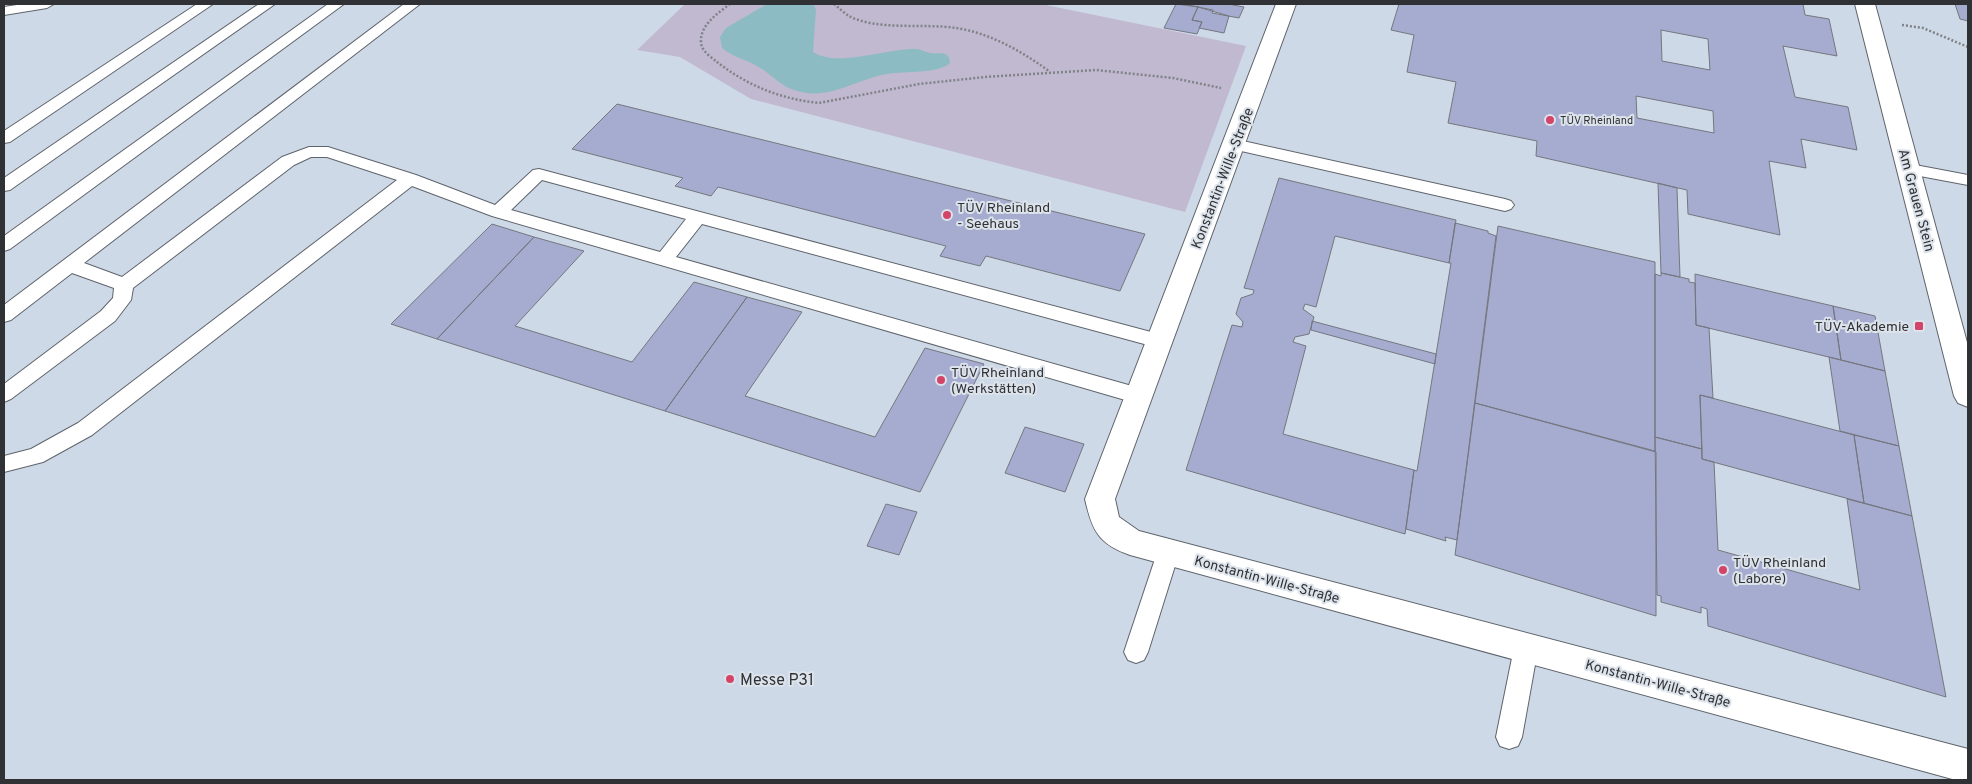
<svg xmlns="http://www.w3.org/2000/svg" width="1972" height="784" font-family="Overpass,sans-serif">
<style>
.built{fill:#ced9e7}
.green{fill:#c1b9d0}
.water{fill:#8dbbc3}
.building{fill:#a6accf;stroke:#75777f;fill-rule:evenodd}
.lines{fill:none;stroke-linecap:round;stroke-linejoin:round}
.service-casing{stroke:#5f646b;stroke-width:2}
.minor-casing{stroke:#5f646b;stroke-width:2}
.path{stroke:#7f8388;stroke-width:2.5;stroke-dasharray:2 2;stroke-linecap:butt}
.service{fill:#fff;fill-rule:evenodd}
.minor{fill:#fff;fill-rule:evenodd}
.poi-dot{fill:#d34468;stroke:#dde3eb;stroke-width:2}
.labels{text-anchor:middle;stroke-width:4;stroke-linejoin:round;paint-order:stroke}
.far-poi-label{font-size:11px;fill:#2f3134;stroke:#dde3eb;text-anchor:start}
.street-label{font-size:14px;fill:#2f3134;stroke:#dde3eb}
.poi-label{font-size:14px;fill:#2f3134;stroke:#dde3eb;text-anchor:start}
.near-poi-label{font-size:16px;fill:#2f3134;stroke:#dde3eb;text-anchor:start}
</style>
<rect width="100%" height="100%" fill="#dde3eb"/>
<path class="built" d="M 4,4 L 1968,4 L 1968,780 L 4,780 Z"/>
<path class="green" d="M 685,4 L 1041,4 L 1246,46 L 1185,212 L 751,99 L 680,57 L 637,50 Z"/>
<path class="water" d="M 767,4 L 814,5 L 816,10 L 813,52 C 837,68 888,48 915,49 C 921,49 925,52 930,53 C 939,55 949,49 950,63 C 938,74 906,71 887,74 C 856,79 828,102 794,90 C 781,86 773,76 762,69 C 749,60 734,58 722,48 L 720,37 L 726,28 Z"/>
<path class="building" d="M 1176,4 L 1198,7 L 1192,20 L 1202,22 L 1197,34 L 1164,28 Z
M 1188,4 L 1228,4 L 1244,7 L 1239,18 L 1212,13 L 1213,10 L 1188,5 Z
M 1399,4 L 1803,4 L 1805,15 L 1829,19 L 1837,56 L 1783,46 L 1795,97 L 1848,107 L 1857,150 L 1801,139 L 1806,168 L 1769,161 L 1780,235 L 1688,214 L 1687,190 L 1536,156 L 1537,141 L 1448,123 L 1456,82 L 1407,72 L 1414,35 L 1391,30 ZM 1661,30 L 1708,39 L 1710,70 L 1662,61 ZM 1636,96 L 1713,111 L 1714,133 L 1637,118 Z
M 1955,4 L 1968,4 L 1968,21 L 1960,19 Z
M 1198,7 L 1229,16 L 1224,33 L 1199,28 L 1202,22 L 1192,20 Z
M 617,104 L 1145,234 L 1120,291 L 986,256 L 980,266 L 940,256 L 946,246 L 718,187 L 711,196 L 675,186 L 683,178 L 572,149 Z
M 1279,178 L 1456,220 L 1449,263 L 1335,236 L 1316,307 L 1305,304 L 1303,309 L 1314,317 L 1309,334 L 1295,337 L 1293,342 L 1306,346 L 1283,434 L 1414,470 L 1405,534 L 1186,470 L 1232,325 L 1242,327 L 1243,322 L 1236,314 L 1241,298 L 1253,294 L 1254,290 L 1244,288 Z
M 1658,183 L 1677,188 L 1680,277 L 1661,273 Z
M 1455,223 L 1488,231 L 1488,233 L 1496,236 L 1457,540 L 1445,537 L 1446,541 L 1406,529 L 1414,470 L 1417,471 L 1451,263 L 1449,263 Z
M 492,224 L 534,237 L 437,339 L 391,324 Z
M 1498,226 L 1655,262 L 1655,451 L 1475,403 Z
M 534,237 L 584,251 L 515,326 L 632,362 L 694,282 L 747,297 L 665,411 L 437,339 Z
M 1661,273 L 1689,279 L 1689,282 L 1695,283 L 1696,325 L 1709,328 L 1713,398 L 1700,395 L 1702,449 L 1655,437 L 1655,274 L 1661,276 Z
M 1695,274 L 1833,306 L 1841,360 L 1696,325 Z
M 747,297 L 802,312 L 745,396 L 875,437 L 925,348 L 984,364 L 920,492 L 665,411 Z
M 1833,306 L 1875,316 L 1885,371 L 1841,360 Z
M 1312,321 L 1436,354 L 1435,364 L 1311,330 Z
M 1829,357 L 1885,371 L 1899,446 L 1840,431 Z
M 1700,395 L 1854,435 L 1864,503 L 1702,459 Z
M 1475,403 L 1656,452 L 1656,616 L 1455,555 Z
M 1025,427 L 1084,444 L 1065,492 L 1005,473 Z
M 1854,435 L 1899,446 L 1912,516 L 1864,503 Z
M 1655,437 L 1702,449 L 1702,459 L 1714,462 L 1718,550 L 1860,590 L 1847,499 L 1912,516 L 1946,697 L 1708,626 L 1707,609 L 1701,607 L 1701,613 L 1661,602 L 1661,596 L 1657,595 Z
M 886,504 L 917,512 L 899,555 L 867,546 Z"/>
<g class="lines">
<defs>
<path id="service" d="M 23,4 L 54,4 L 47,8 L 4,15 L 4,7 Z
M 197,4 L 213,4 L 10,142 L 4,143 L 4,131 Z
M 259,4 L 275,4 L 10,190 L 4,191 L 4,178 Z
M 328,4 L 344,4 L 10,249 L 4,251 L 4,236 Z
M 404,4 L 420,4 L 84,263 L 122,277 L 282,157 L 309,147 L 328,147 L 416,175 L 495,205 L 533,170 L 539,169 L 1166,336 L 1169,341 L 1166,346 L 1159,348 L 702,224 L 676,257 L 1139,388 L 1146,391 L 1149,396 L 1146,401 L 1139,404 L 492,216 L 412,186 L 92,435 L 43,462 L 4,472 L 4,456 L 31,449 L 78,423 L 397,180 L 327,157 L 311,157 L 294,165 L 133,288 L 131,300 L 115,321 L 11,399 L 4,402 L 4,384 L 101,311 L 113,298 L 114,288 L 72,273 L 11,320 L 4,322 L 4,305 ZM 542,180 L 686,219 L 660,252 L 511,210 Z
M 1234,139 L 1505,199 L 1511,201 L 1514,205 L 1511,209 L 1505,211 L 1228,148 L 1226,144 L 1228,140 Z
M 1910,164 L 1968,175 L 1968,185 L 1904,173 L 1902,169 L 1904,165 Z
M 1168,543 L 1176,546 L 1179,553 L 1148,652 L 1144,660 L 1136,663 L 1128,660 L 1124,652 L 1157,553 L 1160,546 Z
M 1526,637 L 1534,640 L 1538,648 L 1522,737 L 1518,746 L 1509,749 L 1500,746 L 1496,737 L 1514,648 L 1518,640 Z"/>
<path id="minor" d="M 1276,4 L 1296,4 L 1115,499 L 1119,517 L 1139,531 L 1968,749 L 1968,780 L 1956,780 L 1130,555 C 1098,544 1092,530 1085,499 Z
M 1855,4 L 1875,4 L 1968,346 L 1968,407 L 1958,403 L 1954,396 Z"/>
</defs>
<use href="#service" class="service-casing"/>
<use href="#minor" class="minor-casing"/>
<path class="path" d="M 730,4 C 718,13 700,25 701,42 C 701,51 711,57 717,62 C 748,86 781,99 819,103 L 919,84 L 985,77 L 1096,70 L 1173,78 L 1221,88
M 834,4 C 839,8 844,13 849,16 C 877,31 924,23 956,28 C 990,33 1021,51 1049,71
M 1902,25 L 1923,28 L 1968,47"/>
<use href="#service" class="service"/>
<use href="#minor" class="minor"/>
</g>
<g class="poi-dot">
<circle cx="1550" cy="120" r="5"/>
<circle cx="947" cy="215" r="5"/>
<rect x="1914" y="321" width="10" height="10" rx="2.5"/>
<circle cx="941" cy="380" r="5"/>
<circle cx="1723" cy="570" r="5"/>
<circle cx="730" cy="679" r="5"/>
</g>
<g class="labels">
<g class="far-poi-label">
<text x="1560" y="124">TÜV Rheinland</text>
</g>
<g class="street-label">
<text transform="translate(1222 178) rotate(-69)" y="5">Konstantin-Wille-Straße</text>
<text transform="translate(1917 200) rotate(75)" y="5">Am Grauen Stein</text>
<text transform="translate(1267 579) rotate(15)" y="5">Konstantin-Wille-Straße</text>
<text transform="translate(1658 683) rotate(15)" y="5">Konstantin-Wille-Straße</text>
</g>
<g class="poi-label">
<text x="957" y="212">TÜV Rheinland<tspan x="957" dy="16">- Seehaus</tspan></text>
<text x="1909" y="331" text-anchor="end">TÜV-Akademie</text>
<text x="951" y="377">TÜV Rheinland<tspan x="951" dy="16">(Werkstätten)</tspan></text>
<text x="1733" y="567">TÜV Rheinland<tspan x="1733" dy="16">(Labore)</tspan></text>
</g>
<g class="near-poi-label">
<text x="740" y="685">Messe P31</text>
</g>
</g>
<rect width="1972" height="784" fill="none" stroke="#2f3134" stroke-width="10"/>
</svg>
